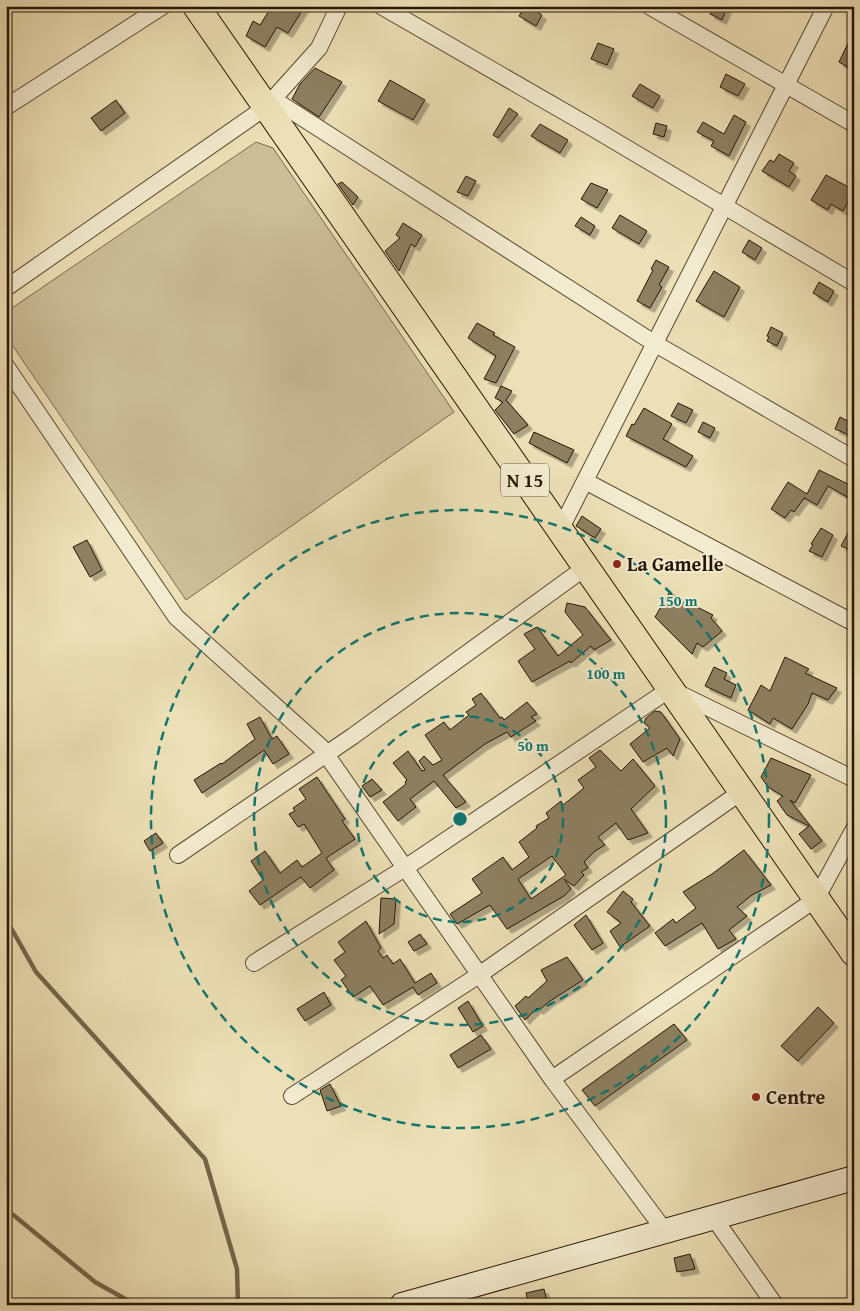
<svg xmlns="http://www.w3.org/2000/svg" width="860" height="1311" font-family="'Gentium Book Plus',serif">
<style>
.green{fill:#cbbe98;stroke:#786a4e}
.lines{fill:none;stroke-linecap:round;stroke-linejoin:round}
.stream{stroke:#74664a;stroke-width:4.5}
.building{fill:#8d7f61;stroke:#251604;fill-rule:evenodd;filter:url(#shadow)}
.minor-casing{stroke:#574830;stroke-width:18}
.secondary-casing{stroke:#251604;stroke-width:26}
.primary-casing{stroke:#251604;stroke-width:28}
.minor{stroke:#f3ebd0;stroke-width:16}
.secondary{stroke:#f3ebd0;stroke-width:24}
.primary{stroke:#ede0b6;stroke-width:26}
.ring{fill:none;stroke:#0f766e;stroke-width:2.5;stroke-dasharray:9 6}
.poi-dot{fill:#8f2418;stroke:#f3ebd0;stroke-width:2}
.labels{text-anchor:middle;stroke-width:4;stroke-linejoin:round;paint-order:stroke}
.shield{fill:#f3ebd0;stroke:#635641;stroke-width:1}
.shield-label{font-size:19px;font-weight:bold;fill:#251604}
.poi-label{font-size:20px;font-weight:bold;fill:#251604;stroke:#f3ebd0;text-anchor:start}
.centre{fill:#0f766e;stroke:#f3ebd0;stroke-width:2.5}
.ring-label{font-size:15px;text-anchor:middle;font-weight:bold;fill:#0f766e;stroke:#f3ebd0;stroke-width:4;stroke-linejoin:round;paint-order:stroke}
</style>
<defs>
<filter id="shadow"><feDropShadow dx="4.5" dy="4.5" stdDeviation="0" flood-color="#0004"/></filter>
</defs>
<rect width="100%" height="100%" fill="#ede0b6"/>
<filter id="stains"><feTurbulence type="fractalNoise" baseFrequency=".004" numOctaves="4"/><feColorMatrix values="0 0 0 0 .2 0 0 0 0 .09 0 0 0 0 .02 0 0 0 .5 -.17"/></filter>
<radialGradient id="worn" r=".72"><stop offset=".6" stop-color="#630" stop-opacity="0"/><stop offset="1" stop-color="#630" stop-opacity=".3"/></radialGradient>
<path class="green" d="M 256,142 L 273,148 L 454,412 L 186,600 L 6,336 L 6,312 Z"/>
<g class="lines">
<path class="stream" d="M 6,919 L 36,972 L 205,1159 L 237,1269 L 238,1305
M 6,1209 L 95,1282 L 136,1305"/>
</g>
<path class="building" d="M 272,6 L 305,6 L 288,33 L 277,27 L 265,47 L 246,36 L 253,21 L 260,25 Z
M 525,6 L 528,6 L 542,15 L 536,26 L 519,16 Z
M 714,6 L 728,6 L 722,20 L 710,14 Z
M 854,31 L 854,71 L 839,62 Z
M 598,43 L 614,49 L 607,65 L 591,59 Z
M 315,68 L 342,82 L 319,117 L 292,99 L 300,84 Z
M 726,74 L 745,84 L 738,96 L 720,87 Z
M 390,80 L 425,100 L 413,120 L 378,101 Z
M 640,84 L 660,96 L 653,108 L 632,96 Z
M 116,100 L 125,113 L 101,131 L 91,118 Z
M 509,108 L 518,114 L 498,138 L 493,135 Z
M 734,115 L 746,122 L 729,156 L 711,146 L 714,141 L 697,132 L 703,122 L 724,134 Z
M 656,123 L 667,126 L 664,137 L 653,134 Z
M 540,124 L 568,140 L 560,153 L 531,136 Z
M 779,154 L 794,163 L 789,171 L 796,176 L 789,187 L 762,171 L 770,160 L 774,162 Z
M 826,175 L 854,190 L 843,211 L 831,204 L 828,210 L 811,200 Z
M 466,176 L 476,181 L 468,196 L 457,192 Z
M 342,182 L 358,197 L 353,205 L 338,184 Z
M 591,183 L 608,190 L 597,208 L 581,199 Z
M 620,215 L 647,231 L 639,244 L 612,228 Z
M 581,217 L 595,226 L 590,235 L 575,226 Z
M 403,223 L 422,235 L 415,247 L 411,244 L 399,271 L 385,251 L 400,238 L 396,235 Z
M 749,240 L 762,248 L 755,260 L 742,252 Z
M 656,260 L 669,267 L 659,285 L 662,287 L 650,308 L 637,301 L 653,270 L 651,269 Z
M 714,271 L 740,287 L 724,317 L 696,301 Z
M 819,282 L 834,291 L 828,302 L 813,293 Z
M 477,323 L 495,333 L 493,335 L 515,347 L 496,383 L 484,379 L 496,356 L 468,338 Z
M 771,327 L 783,333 L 777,346 L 767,341 L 769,337 L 767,336 Z
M 501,386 L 512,391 L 506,400 L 528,425 L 514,434 L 495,410 L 503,402 L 495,398 Z
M 678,403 L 693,410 L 686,423 L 671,416 Z
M 644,408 L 672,424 L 663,439 L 693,456 L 686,467 L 626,436 L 632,424 L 634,425 Z
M 840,417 L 854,424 L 849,435 L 835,429 Z
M 703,422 L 715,428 L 710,438 L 698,432 Z
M 534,432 L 574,450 L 567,463 L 529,443 Z
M 819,470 L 854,487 L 854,501 L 828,486 L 817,505 L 804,498 L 805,497 L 794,512 L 791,510 L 785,518 L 771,509 L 788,482 L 807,494 Z
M 582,516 L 601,529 L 595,538 L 576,526 Z
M 854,522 L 854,552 L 841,546 Z
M 821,528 L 833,535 L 822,557 L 809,551 L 813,545 L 811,544 Z
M 87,540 L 102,570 L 90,577 L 73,547 Z
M 669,593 L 713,615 L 711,618 L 722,631 L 703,647 L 697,643 L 692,654 L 655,617 Z
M 567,603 L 585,607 L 611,640 L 594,650 L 591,646 L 571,663 L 570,661 L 532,682 L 518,661 L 535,649 L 524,634 L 537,627 L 558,656 L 583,635 L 565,612 Z
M 785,657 L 809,669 L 805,673 L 837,688 L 828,700 L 812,693 L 808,704 L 792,729 L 773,718 L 770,724 L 748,710 L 761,685 L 770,691 Z
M 714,667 L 727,673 L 724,679 L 736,685 L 731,698 L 705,686 Z
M 481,693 L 500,718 L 502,717 L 504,720 L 527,702 L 537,714 L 531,717 L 536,721 L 511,737 L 507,732 L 485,744 L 443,775 L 466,802 L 456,808 L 434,781 L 410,799 L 416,807 L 398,821 L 383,802 L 406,784 L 405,782 L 407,780 L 393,763 L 408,751 L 422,771 L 425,770 L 419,761 L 424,756 L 433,765 L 442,760 L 425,735 L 444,722 L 450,730 L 469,715 L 466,712 L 476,705 L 472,699 Z
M 655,711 L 661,712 L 680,739 L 673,756 L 667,748 L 643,762 L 630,744 L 650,728 L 644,723 L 646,718 Z
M 260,717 L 272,739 L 277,736 L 289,754 L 273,764 L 264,750 L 229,775 L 202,793 L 194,780 L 221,763 L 222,764 L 255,739 L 247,724 Z
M 600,750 L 621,771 L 633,759 L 655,786 L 631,809 L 648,833 L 628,840 L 616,823 L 598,837 L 605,845 L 595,851 L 584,862 L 588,868 L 581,872 L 584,875 L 574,886 L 564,879 L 571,889 L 564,896 L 507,929 L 490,905 L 457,924 L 450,914 L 482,893 L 472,879 L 503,857 L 512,870 L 529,857 L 519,842 L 537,828 L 536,826 L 549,818 L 546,813 L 561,801 L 563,805 L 584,788 L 578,780 L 596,767 L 589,758 ZM 552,856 L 566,875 L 531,899 L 518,879 Z
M 771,758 L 811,775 L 795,803 L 790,800 L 822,841 L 811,849 L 799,834 L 809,826 L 787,815 L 777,801 L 783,796 L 768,787 L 761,777 Z
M 317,777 L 345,819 L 342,821 L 355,839 L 326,858 L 334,870 L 310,888 L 301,877 L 260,905 L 249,891 L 263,880 L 251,861 L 265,851 L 280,873 L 297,860 L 302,867 L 322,853 L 304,824 L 298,827 L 289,814 L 295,811 L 293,808 L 306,799 L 299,789 Z
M 372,779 L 382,790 L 370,797 L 362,786 Z
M 156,833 L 163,843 L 150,851 L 144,841 Z
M 744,850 L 771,885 L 752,895 L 737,907 L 747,916 L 729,930 L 736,939 L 718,949 L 702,923 L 665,946 L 655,933 L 673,919 L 676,923 L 696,908 L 683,892 L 712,874 Z
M 623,891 L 633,899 L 631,902 L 650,926 L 620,947 L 610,931 L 621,923 L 607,912 Z
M 381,898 L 396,899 L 394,924 L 379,934 Z
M 586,915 L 603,943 L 592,950 L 574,925 Z
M 366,921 L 381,948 L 378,951 L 383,958 L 387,955 L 393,964 L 400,959 L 415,983 L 431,973 L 437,983 L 418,995 L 413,987 L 383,1005 L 370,986 L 353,997 L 341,980 L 346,976 L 334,960 L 345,952 L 338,942 Z
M 420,934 L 427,944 L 414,951 L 408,942 Z
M 567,957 L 583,980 L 550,1001 L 539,1010 L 537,1008 L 525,1020 L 515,1006 L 526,996 L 528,998 L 547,981 L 541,970 Z
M 324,992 L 331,1005 L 305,1021 L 297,1009 Z
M 468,1001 L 483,1026 L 473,1032 L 458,1008 Z
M 818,1007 L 834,1023 L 798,1061 L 781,1046 Z
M 674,1024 L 687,1040 L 595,1106 L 582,1090 Z
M 481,1035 L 491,1049 L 458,1068 L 450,1055 Z
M 330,1084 L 341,1106 L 327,1111 L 320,1090 Z
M 690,1254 L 695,1269 L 677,1272 L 674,1258 Z
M 544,1289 L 547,1301 L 529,1305 L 526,1293 Z"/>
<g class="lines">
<defs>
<path id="minor" d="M 381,6 L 591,127 L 854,283
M 649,6 L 854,124
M 273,99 L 654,343 L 854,459
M 6,107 L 163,6
M 6,288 L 266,107 L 319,48 L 339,6
M 6,366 L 176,617 L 321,747 L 552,1079 L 665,1231
M 585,481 L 854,623
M 560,530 L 826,6
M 178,855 L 353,736 L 586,567
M 254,963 L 405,868 L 670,689 L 854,779
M 552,1079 L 816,899 L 854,829
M 292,1096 L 479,975 L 741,792
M 714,1218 L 775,1305"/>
<path id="secondary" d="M 402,1305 L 854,1178"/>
<path id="primary" d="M 196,6 L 854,953"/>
</defs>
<use href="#minor" class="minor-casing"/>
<use href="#secondary" class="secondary-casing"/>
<use href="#primary" class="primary-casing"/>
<use href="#minor" class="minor"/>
<use href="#secondary" class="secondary"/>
<use href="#primary" class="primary"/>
</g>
<g class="ring">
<circle cx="460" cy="819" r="103"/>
<circle cx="460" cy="819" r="206"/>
<circle cx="460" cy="819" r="309"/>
</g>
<g class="poi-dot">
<circle cx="617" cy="564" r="5"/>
<circle cx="756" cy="1097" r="5"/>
</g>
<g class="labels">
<rect class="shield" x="501" y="463.5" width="48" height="33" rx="4"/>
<g class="shield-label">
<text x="525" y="487">N 15</text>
</g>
<g class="poi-label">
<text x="627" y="571">La Gamelle</text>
<text x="766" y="1104">Centre</text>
</g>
</g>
<circle cx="460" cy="819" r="8" class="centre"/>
<g class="ring-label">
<text x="678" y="606">150 m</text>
<text x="606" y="679">100 m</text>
<text x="533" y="751">50 m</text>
</g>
<rect width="860" height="1311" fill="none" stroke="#ede0b6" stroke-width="25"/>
<rect x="8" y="8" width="845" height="1296" fill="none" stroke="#251604" stroke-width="2.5"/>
<rect x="12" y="12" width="835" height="1286" fill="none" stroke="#251604"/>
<rect width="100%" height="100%" filter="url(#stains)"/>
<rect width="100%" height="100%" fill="url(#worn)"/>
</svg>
